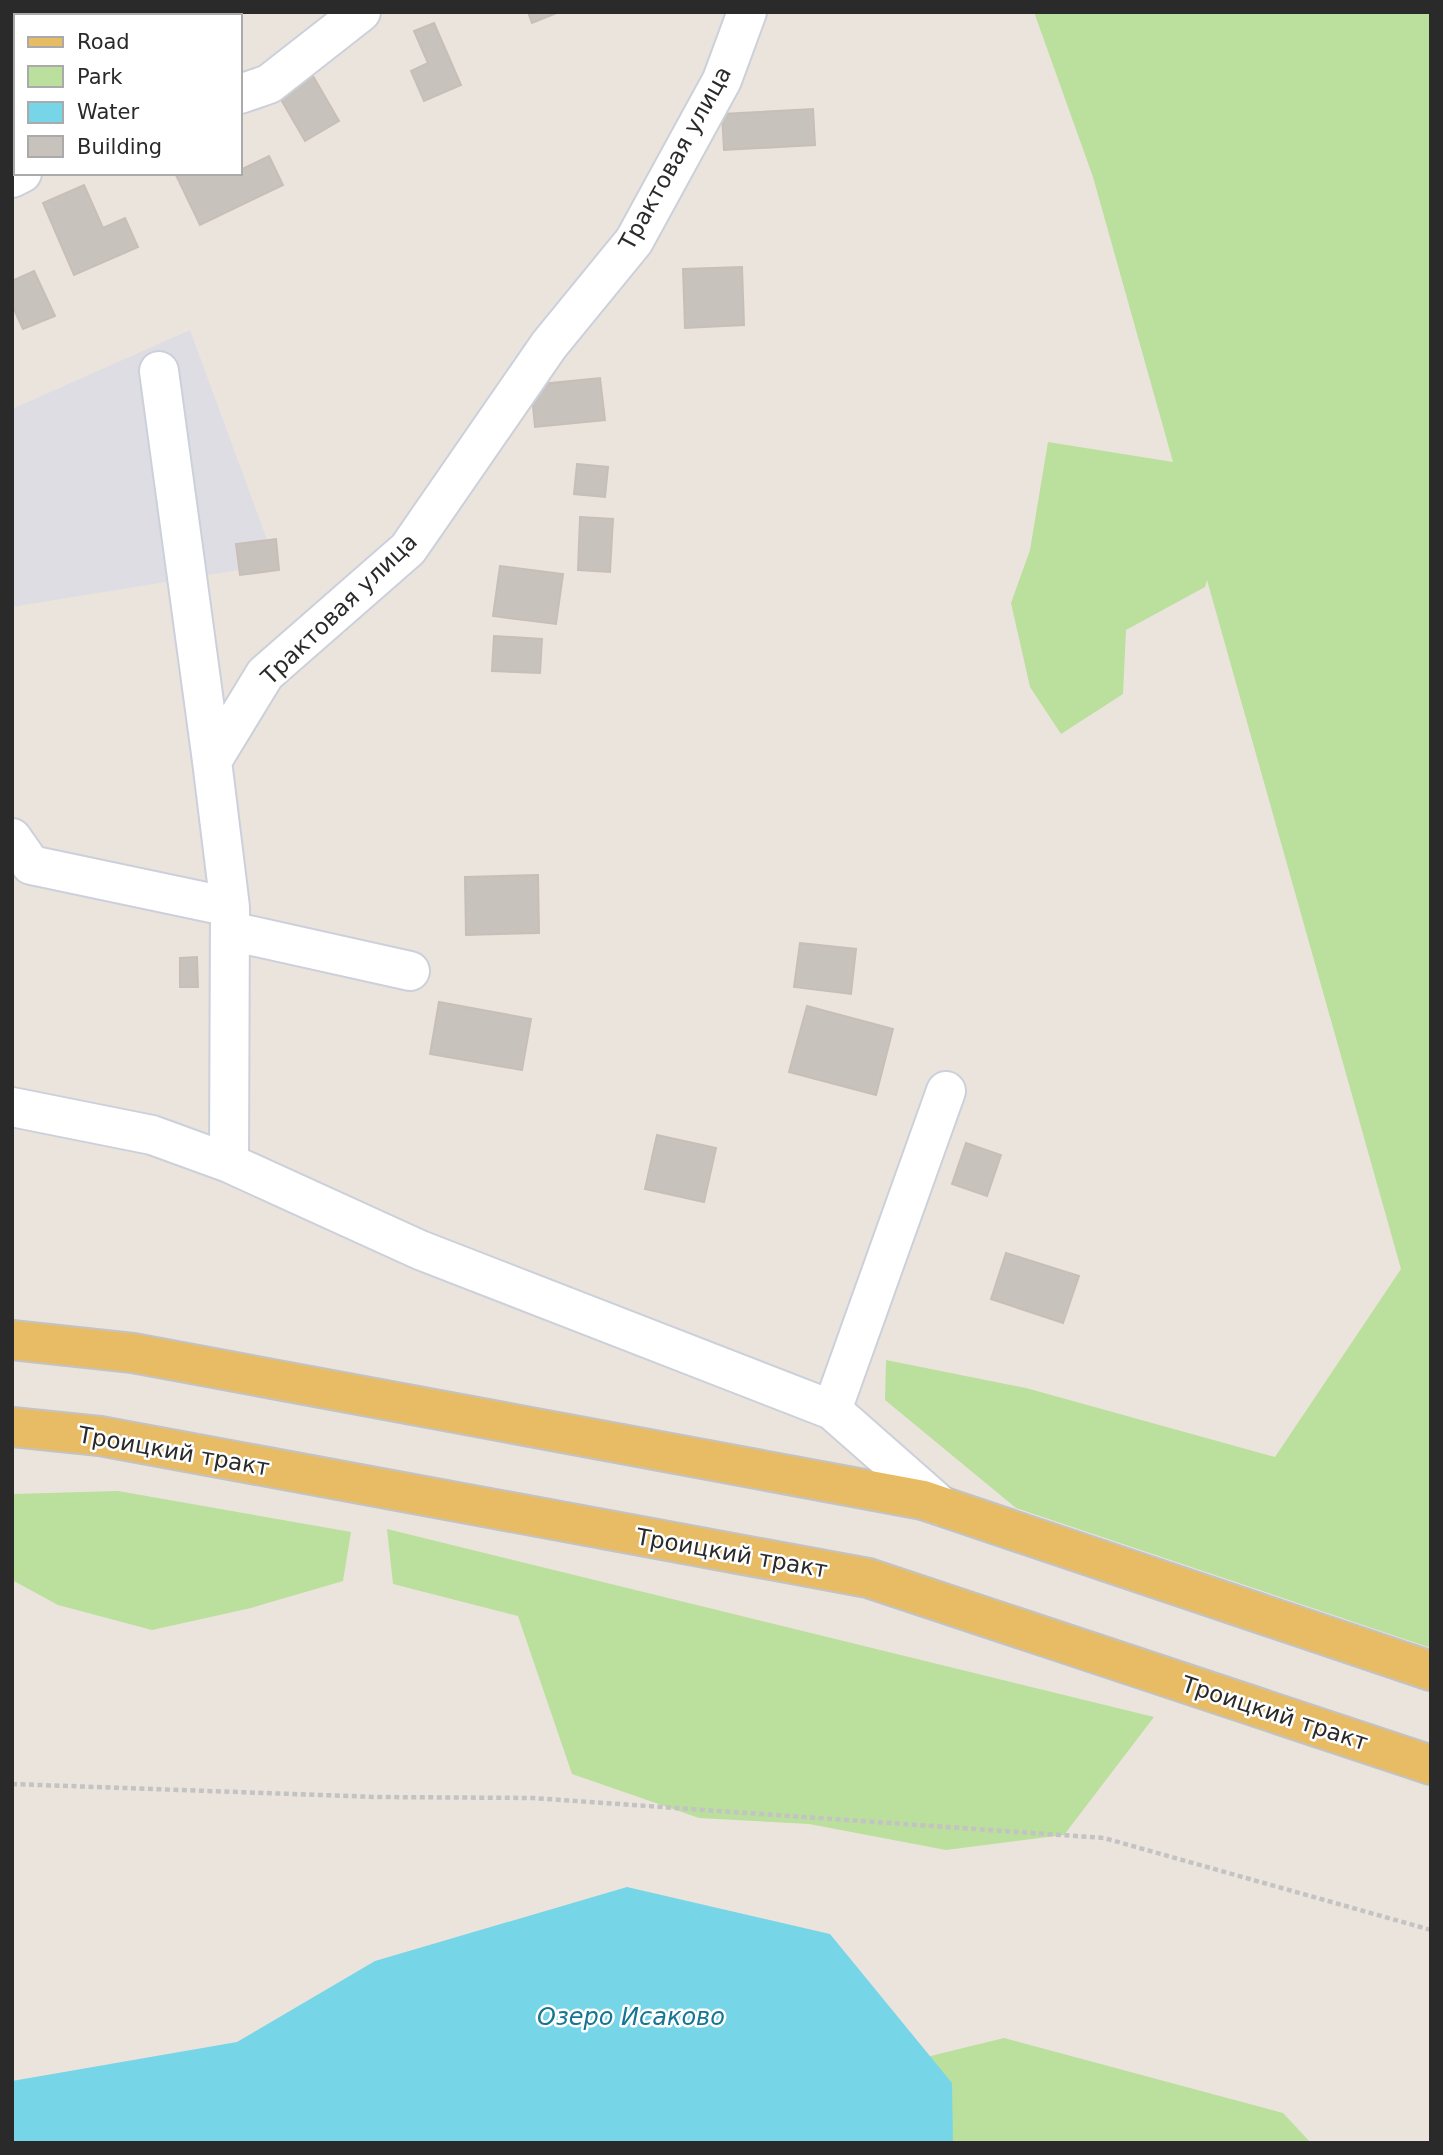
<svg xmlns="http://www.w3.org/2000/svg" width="1443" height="2155" font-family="'DejaVu Sans',sans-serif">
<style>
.industrial{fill:#dfdde4}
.green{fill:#bbdf9d}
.water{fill:#76d6e7}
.building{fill:#c7c2bc;stroke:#c7bfb7;stroke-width:2}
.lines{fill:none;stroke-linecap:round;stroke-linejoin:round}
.minor-casing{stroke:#ccd0db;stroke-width:42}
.major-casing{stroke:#c3c3c3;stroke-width:42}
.path{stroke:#c3c3c3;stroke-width:4.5;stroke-dasharray:5 3.5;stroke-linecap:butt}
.minor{stroke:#fff;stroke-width:38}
.major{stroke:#e8bc65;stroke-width:38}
.labels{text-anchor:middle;stroke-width:5;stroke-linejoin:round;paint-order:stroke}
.street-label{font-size:23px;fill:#2a2a2a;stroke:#fff}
.water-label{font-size:24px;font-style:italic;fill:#157694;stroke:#fff}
</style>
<rect width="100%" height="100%" fill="#ebe4dd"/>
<path class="industrial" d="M 190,330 L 276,564 L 12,607 L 12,409 Z"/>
<path class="green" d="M 1034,12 L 1431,12 L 1431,1648 L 1016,1508 L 885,1400 L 886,1360 L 1026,1388 L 1275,1457 L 1401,1269 L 1207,580 L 1205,587 L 1126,630 L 1123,694 L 1061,734 L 1030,687 L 1011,603 L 1030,550 L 1048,442 L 1173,462 L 1093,177 Z
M 118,1491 L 351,1532 L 343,1581 L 251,1608 L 152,1630 L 58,1605 L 12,1580 L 12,1494 Z
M 387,1529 L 1154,1717 L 1064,1835 L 946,1850 L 809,1824 L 699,1818 L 572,1774 L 518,1616 L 393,1584 Z
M 1004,2038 L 1283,2113 L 1311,2143 L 849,2143 L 845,2077 Z"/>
<path class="water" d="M 627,1887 L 830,1934 L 952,2083 L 953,2143 L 12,2143 L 12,2081 L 237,2042 L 375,1961 Z"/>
<path class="building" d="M 528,12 L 559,12 L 532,23 Z
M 434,23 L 461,85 L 424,101 L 411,71 L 428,63 L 414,31 Z
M 313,76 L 339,121 L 305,141 L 279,96 Z
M 813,109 L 815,145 L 724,150 L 722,114 Z
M 269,156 L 283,185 L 200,225 L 175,173 L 227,173 L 228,176 Z
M 84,185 L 103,228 L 125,218 L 138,247 L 74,275 L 43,203 Z
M 742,267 L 744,325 L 685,328 L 683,269 Z
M 34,271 L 55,316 L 23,329 L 12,305 L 12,281 Z
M 600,378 L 605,420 L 535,427 L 531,385 Z
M 577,464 L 608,467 L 605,497 L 574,494 Z
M 580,517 L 613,519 L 610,572 L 578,570 Z
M 276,539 L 279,570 L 240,575 L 236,544 Z
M 500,566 L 563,574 L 556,624 L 493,616 Z
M 494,636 L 542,639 L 540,673 L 492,671 Z
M 538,875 L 539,933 L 466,935 L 465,877 Z
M 800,943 L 856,949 L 851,994 L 794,987 Z
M 197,957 L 198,987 L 180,987 L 180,958 Z
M 439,1002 L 531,1019 L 522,1070 L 430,1054 Z
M 807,1006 L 893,1029 L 876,1095 L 789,1072 Z
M 657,1135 L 716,1148 L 704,1202 L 645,1189 Z
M 966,1143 L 1001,1155 L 987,1196 L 952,1184 Z
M 1006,1253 L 1079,1276 L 1063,1323 L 991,1299 Z"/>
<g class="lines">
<defs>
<path id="minor" d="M 240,94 L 269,84 L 361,12
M 12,178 L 22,173
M 159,371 L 212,761
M 12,838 L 31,865 L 230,907
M 230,931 L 410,971
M 12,1107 L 152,1135 L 229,1163 L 420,1250 L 832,1410 L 941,1506
M 229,1163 L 230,907 L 212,761 L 265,674 L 408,549 L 549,345 L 634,241 L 722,80 L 747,12
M 832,1410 L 946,1091"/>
<path id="major" d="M 12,1340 L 133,1353 L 923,1500 L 1431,1671
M 12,1427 L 100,1436 L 868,1578 L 1431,1765"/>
</defs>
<use href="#minor" class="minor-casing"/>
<use href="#major" class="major-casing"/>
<path class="path" d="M 12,1784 L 377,1797 L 533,1798 L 1104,1838 L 1431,1930"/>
<use href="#minor" class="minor"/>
<use href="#major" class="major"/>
</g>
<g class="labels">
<g class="street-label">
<text transform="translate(675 158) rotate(-61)" y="8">Трактовая улица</text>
<text transform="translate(339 609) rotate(-44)" y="8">Трактовая улица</text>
<text transform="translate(174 1451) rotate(10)" y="8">Троицкий тракт</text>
<text transform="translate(732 1553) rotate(10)" y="8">Троицкий тракт</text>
<text transform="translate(1275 1713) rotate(18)" y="8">Троицкий тракт</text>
</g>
<g class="water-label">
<text x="631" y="2025">Озеро Исаково</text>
</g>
</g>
<rect width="1443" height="2155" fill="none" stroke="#2a2a2a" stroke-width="28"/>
<rect x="14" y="14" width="228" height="161" fill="#ffffff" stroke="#aaaaaa" stroke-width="2"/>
<rect x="28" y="37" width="35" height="10" fill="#e8bc65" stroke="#aaaaaa" stroke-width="2"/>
<text x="77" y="49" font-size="21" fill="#2a2a2a">Road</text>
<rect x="28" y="66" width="35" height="21" fill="#bbdf9d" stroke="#aaaaaa" stroke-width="2"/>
<text x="77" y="84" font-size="21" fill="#2a2a2a">Park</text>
<rect x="28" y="102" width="35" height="21" fill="#76d6e7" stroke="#aaaaaa" stroke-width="2"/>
<text x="77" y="119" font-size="21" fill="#2a2a2a">Water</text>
<rect x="28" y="136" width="35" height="21" fill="#c7c2bc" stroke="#aaaaaa" stroke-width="2"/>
<text x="77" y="154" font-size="21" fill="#2a2a2a">Building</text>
</svg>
